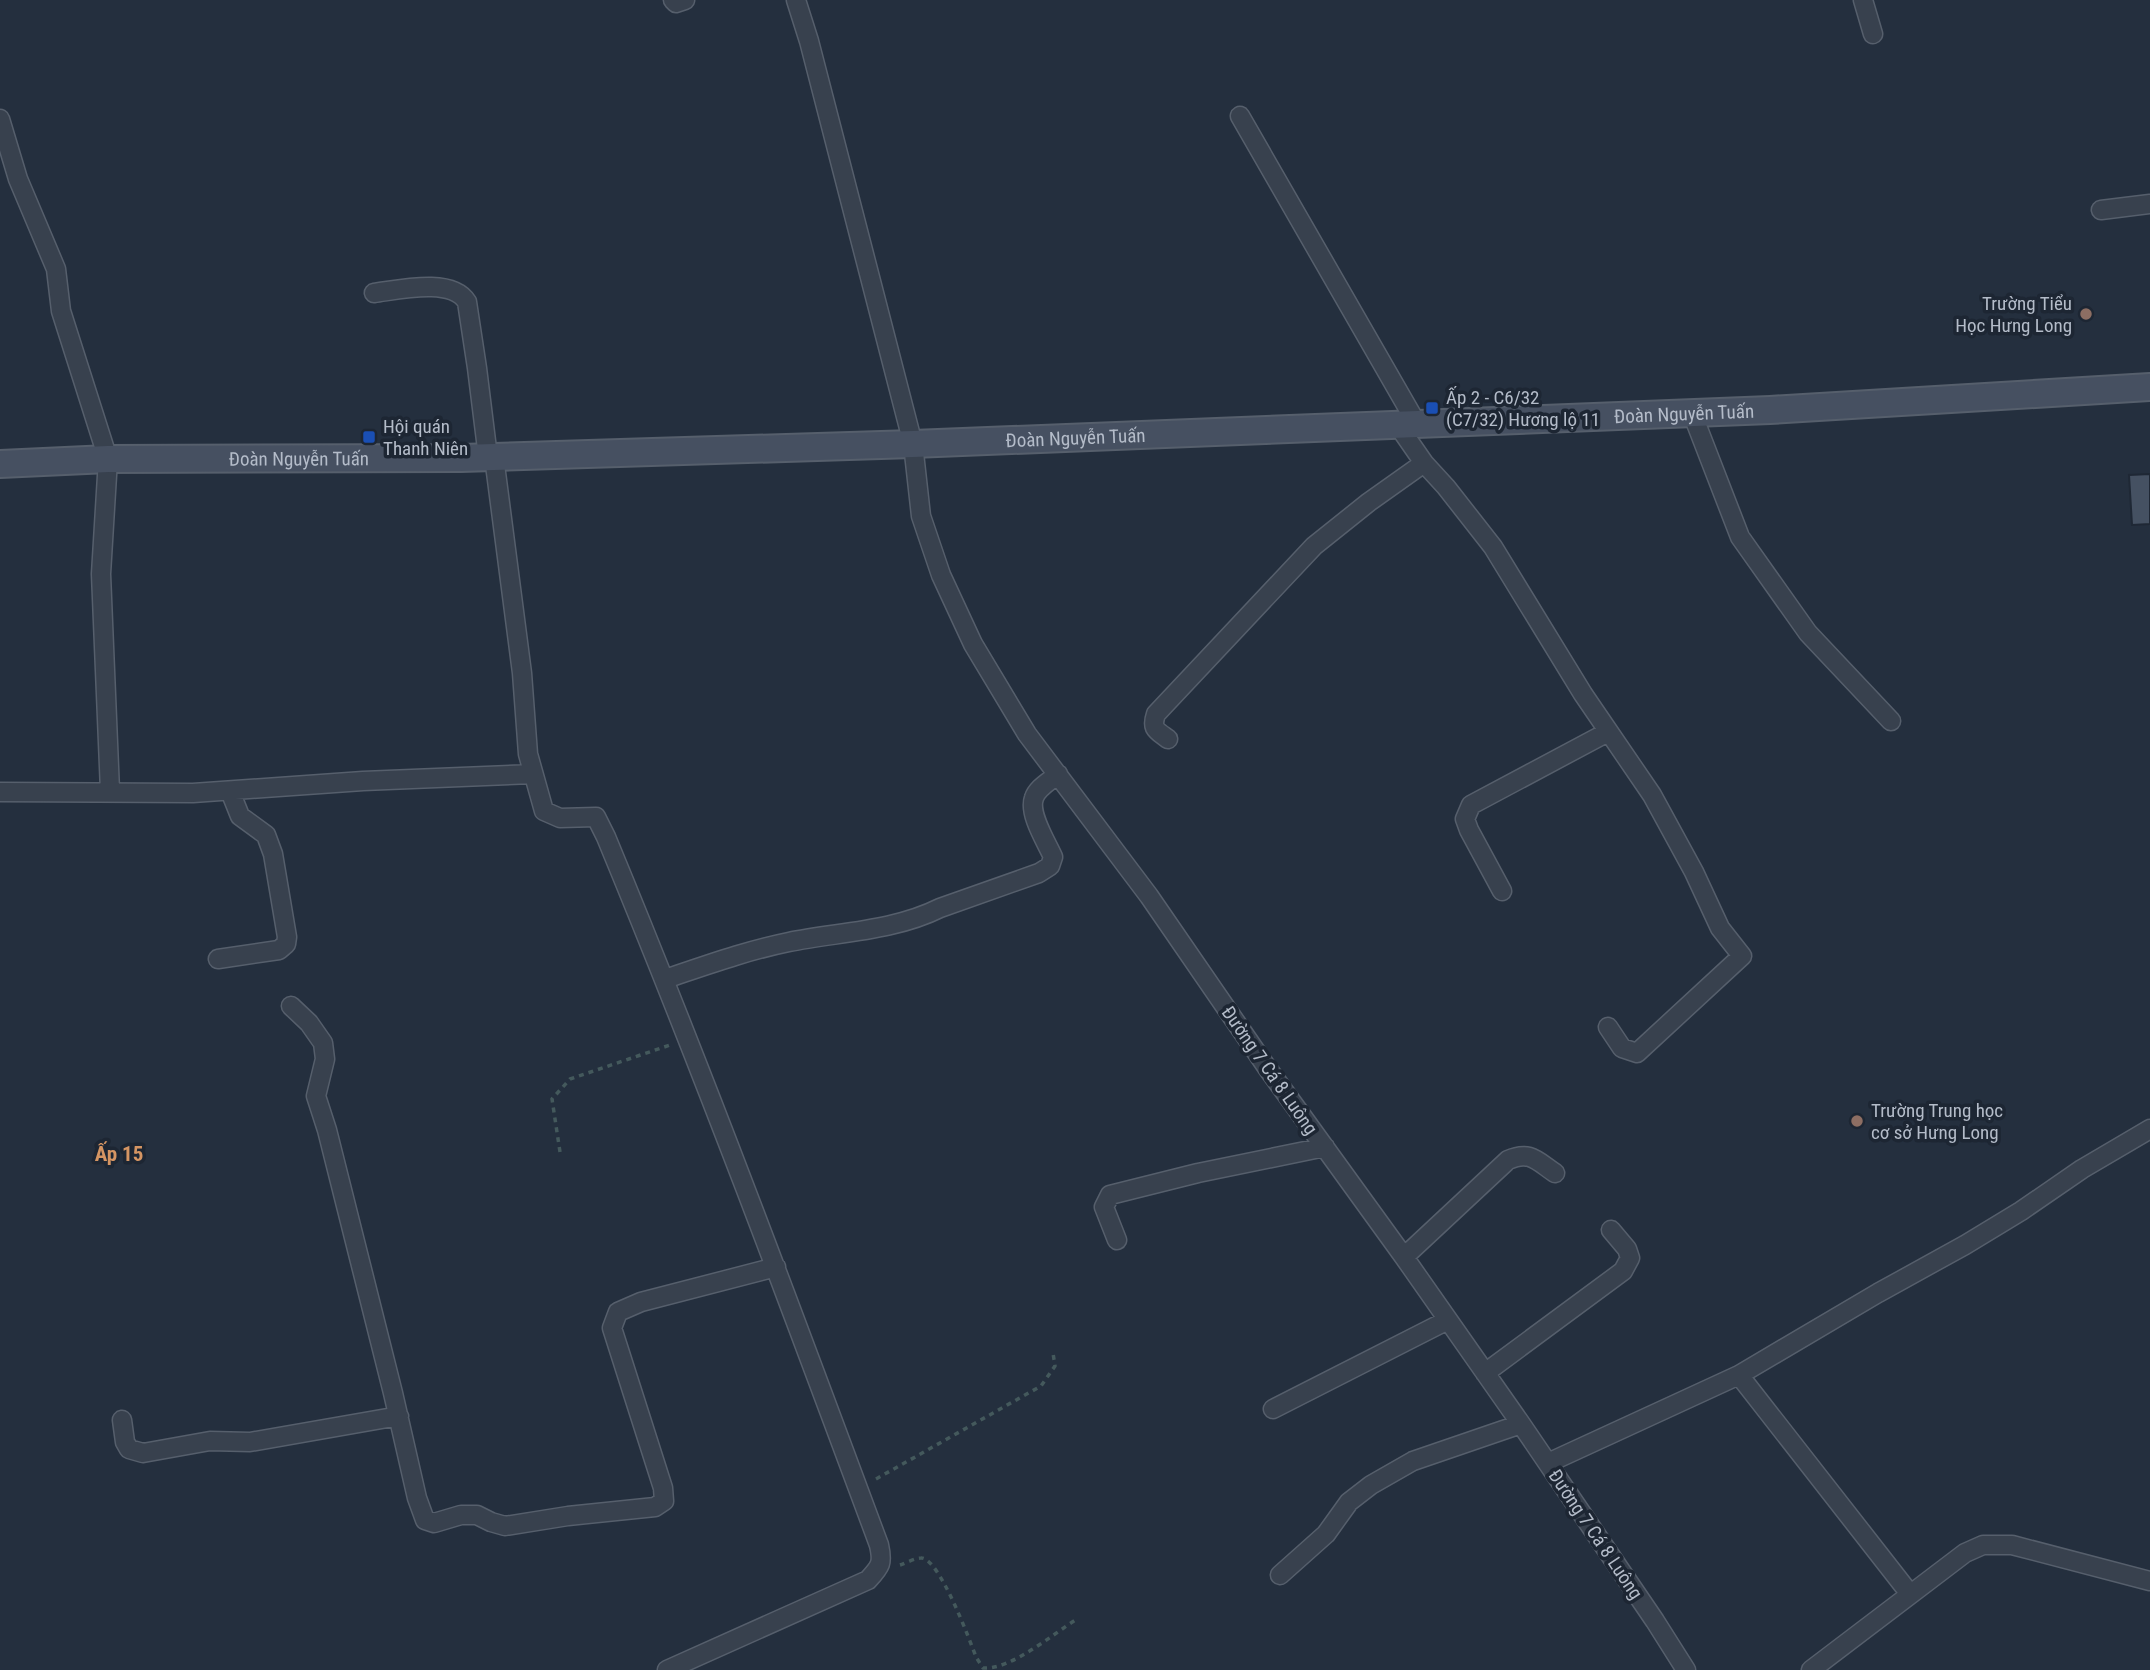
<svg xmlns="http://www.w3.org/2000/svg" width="2150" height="1670" font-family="'Roboto Condensed',sans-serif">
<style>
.building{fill:#455162;stroke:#1f2835;stroke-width:2}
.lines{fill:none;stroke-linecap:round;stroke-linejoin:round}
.street-casing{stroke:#565f6c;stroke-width:21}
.secondary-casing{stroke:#565f6c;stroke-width:30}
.path{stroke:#44595c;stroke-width:3.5;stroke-dasharray:5 5;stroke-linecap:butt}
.street{stroke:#38414e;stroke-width:18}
.secondary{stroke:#465061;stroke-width:26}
.education-dot{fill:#8d6e63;stroke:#1d2633;stroke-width:2.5}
.transit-dot{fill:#1a4fb4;stroke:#1d2633;stroke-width:2.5}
.labels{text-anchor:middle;stroke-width:7;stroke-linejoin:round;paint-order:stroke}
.poi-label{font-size:19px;fill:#b4bcc9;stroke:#1d2633;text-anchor:start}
.street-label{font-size:19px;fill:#b4bcc9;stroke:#1d2633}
.neighbourhood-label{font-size:21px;font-weight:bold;fill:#d59563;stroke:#1d2633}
</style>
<rect width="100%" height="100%" fill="#242f3e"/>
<path class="building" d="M 2150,474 L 2150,524 L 2132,525 L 2129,475 Z"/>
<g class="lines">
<defs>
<path id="street" d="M 673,0 L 676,3 L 685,0
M 796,0 L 809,41 L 913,444 L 921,516 L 941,575 L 973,644 L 1027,734 L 1149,896 L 1268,1069 L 1404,1257 L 1521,1424 L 1655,1621 L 1686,1670
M 1863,0 L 1873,34
M 1240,116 L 1417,424
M 0,119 L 18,179 L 56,269 L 61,311 L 108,459 L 101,574 L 110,791
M 2101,210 L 2150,204
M 374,293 C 398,290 452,277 467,302 L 477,368 L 488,457
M 1692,413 L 1740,537 L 1808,633 L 1891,721
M 1397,424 L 1424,463 L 1446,487 L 1493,547 L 1583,694 L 1652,795 L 1694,872 L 1720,928 L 1742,956 L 1637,1053 L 1622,1048 L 1608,1027
M 494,457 L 522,673 L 528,754 L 544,811 L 560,818 L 596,817 L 606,837 C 703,1071 791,1308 879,1545 C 883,1563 881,1566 868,1580 L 667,1670
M 1168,739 C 1156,730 1151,729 1156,714 L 1314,546 L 1369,502 L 1424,463
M 0,792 L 193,793 L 363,781 L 533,774
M 1502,891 L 1469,830 L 1465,819 L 1471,805 L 1608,732
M 218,959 L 279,950 L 286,944 L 287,937 L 273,854 L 266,835 L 240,816 L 230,791
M 665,979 C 707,965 745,951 789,942 C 839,932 894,931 940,908 L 1039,873 L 1050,866 L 1053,857 C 1047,843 1028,814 1034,798 C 1037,788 1050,781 1058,774
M 291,1006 L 309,1023 L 323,1043 L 325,1059 L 316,1096 L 327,1130 L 393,1393 L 417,1498 L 425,1520 L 434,1523 L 461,1515 L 477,1515 L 491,1522 L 505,1526 L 568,1516 L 655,1507 L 664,1501 L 663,1488 L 612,1328 L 618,1312 L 641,1302 L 776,1267
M 1117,1240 L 1104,1207 L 1110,1195 L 1198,1173 L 1325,1147
M 1404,1257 L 1508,1160 C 1530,1150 1537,1161 1555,1173
M 1485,1373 L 1623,1271 L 1630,1258 L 1627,1249 L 1611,1230
M 1739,1375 L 1910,1594
M 1273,1409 L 1448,1320
M 122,1420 L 125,1442 L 129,1449 L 143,1453 L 210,1441 L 250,1442 L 399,1416
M 1548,1463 L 1739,1375 L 1878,1293 L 1965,1245 L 2021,1211 L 2082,1169 L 2150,1129
M 1280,1575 L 1326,1534 L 1349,1502 L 1371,1485 L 1413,1461 L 1521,1424
M 1811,1670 L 1965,1553 L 1983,1545 L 2012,1545 L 2150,1581"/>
<g id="secondary">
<path id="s1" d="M 0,464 L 108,459 L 461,458 L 913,444 L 1770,410 L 2150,387"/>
</g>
</defs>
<use href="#street" class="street-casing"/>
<use href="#secondary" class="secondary-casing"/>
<path class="path" d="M 560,1152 L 552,1099 L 570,1079 L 670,1045
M 876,1479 L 1041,1386 L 1055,1366 L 1053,1353
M 900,1565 C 906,1563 915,1558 921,1558 C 939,1557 970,1641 976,1657 L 983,1668 C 1011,1670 1053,1634 1077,1619"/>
<use href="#street" class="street"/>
<use href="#secondary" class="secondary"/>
</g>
<g class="education-dot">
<circle cx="2086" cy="314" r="7"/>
<circle cx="1857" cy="1121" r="7"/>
</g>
<g class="transit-dot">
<rect x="1425" y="401" width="14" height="14" rx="3.5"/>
<rect x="362" y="430" width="14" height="14" rx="3.5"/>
</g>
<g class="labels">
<g class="poi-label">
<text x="2072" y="310" text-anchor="end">Trường Tiểu<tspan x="2072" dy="22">Học Hưng Long</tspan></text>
<text x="1446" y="404">Ấp 2 - C6/32<tspan x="1446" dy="22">(C7/32) Hương lộ 11</tspan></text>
<text x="383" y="433">Hội quán<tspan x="383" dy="22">Thanh Niên</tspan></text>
<text x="1871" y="1117">Trường Trung học<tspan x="1871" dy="22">cơ sở Hưng Long</tspan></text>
</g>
<g class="street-label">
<text dy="7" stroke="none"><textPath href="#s1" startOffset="1685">Đoàn Nguyễn Tuấn</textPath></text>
<text dy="7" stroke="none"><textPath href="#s1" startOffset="1076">Đoàn Nguyễn Tuấn</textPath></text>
<text dy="7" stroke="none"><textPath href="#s1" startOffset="299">Đoàn Nguyễn Tuấn</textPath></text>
<text transform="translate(1270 1070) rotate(55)" y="7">Đường 7 Cá 8 Luông</text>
<text transform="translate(1596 1534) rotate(56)" y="7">Đường 7 Cá 8 Luông</text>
</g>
<g class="neighbourhood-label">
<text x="119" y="1161">Ấp 15</text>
</g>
</g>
</svg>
